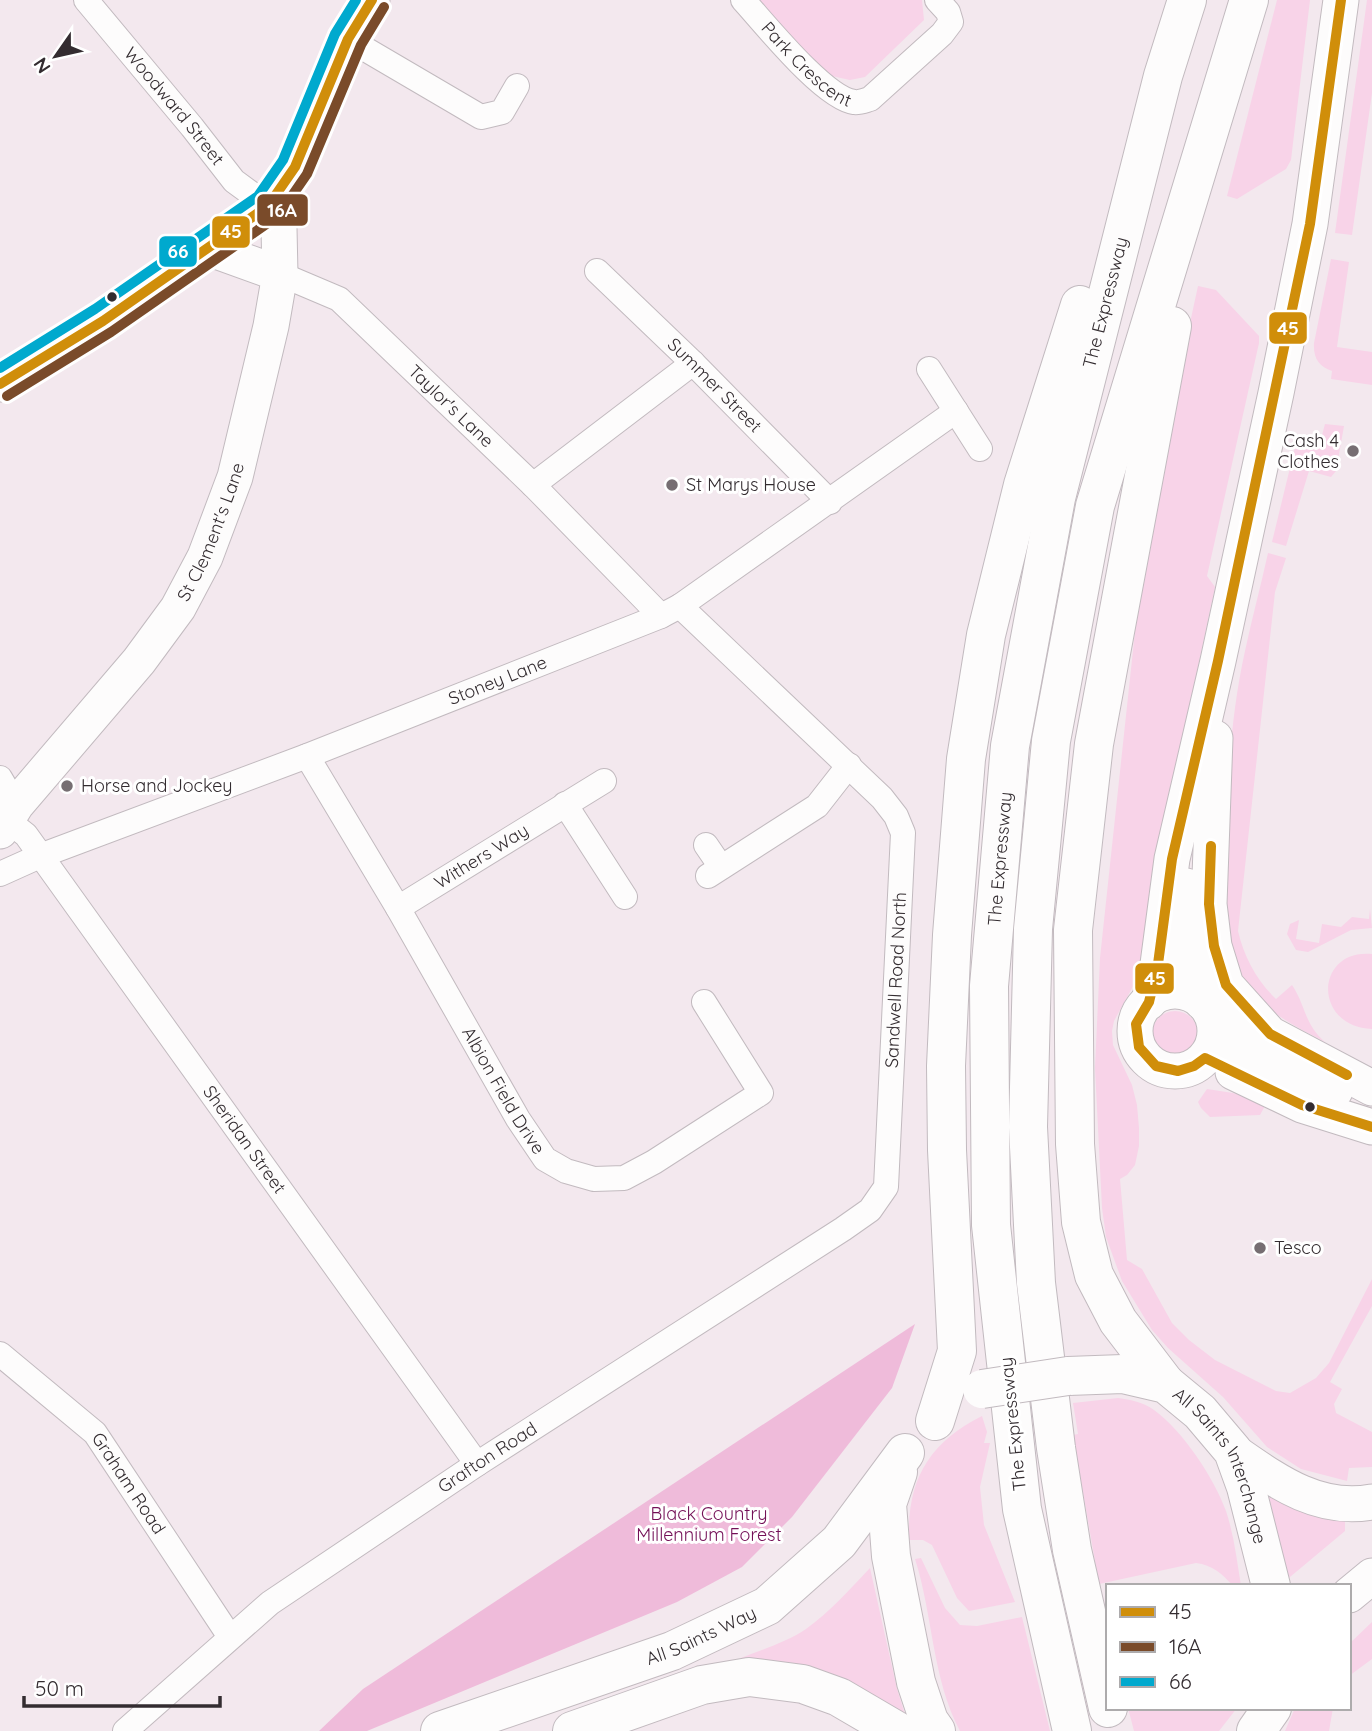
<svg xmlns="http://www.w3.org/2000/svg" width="1372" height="1731" font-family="Quicksand,sans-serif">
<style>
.green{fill:#f8d3e8}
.forest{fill:#efbbda}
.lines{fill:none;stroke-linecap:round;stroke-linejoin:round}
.street-casing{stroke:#c2babf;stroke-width:26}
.secondary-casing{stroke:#c2babf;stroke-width:37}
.highway-casing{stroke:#c2babf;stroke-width:40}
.street{stroke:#fdfcfc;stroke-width:24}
.secondary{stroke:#fdfcfc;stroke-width:35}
.highway{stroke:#fdfcfc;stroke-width:38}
.highway-bridge-casing{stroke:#c2babf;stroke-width:40;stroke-linecap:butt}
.highway-bridge{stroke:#fdfcfc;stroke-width:38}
.bus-1-casing{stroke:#fff;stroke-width:16}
.bus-2-casing{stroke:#fff;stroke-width:16}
.bus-3-casing{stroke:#fff;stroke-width:16}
.bus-1{stroke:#d08e0a;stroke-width:10}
.bus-2{stroke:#7a4b2a;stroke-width:10}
.bus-3{stroke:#00a9ce;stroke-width:10}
.bus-dot{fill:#332c30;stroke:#fff;stroke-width:2.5}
.poi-dot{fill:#766e72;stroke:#fff;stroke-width:2.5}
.labels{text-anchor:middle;stroke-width:6;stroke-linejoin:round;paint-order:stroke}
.street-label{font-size:18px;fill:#332c30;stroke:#fff}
.poi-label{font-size:18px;fill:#332c30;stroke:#fff;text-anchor:start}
.park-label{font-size:18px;fill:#741057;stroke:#fff}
.line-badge{stroke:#fff;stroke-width:2.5}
.badge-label{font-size:19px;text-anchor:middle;font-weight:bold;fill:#fff}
</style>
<rect width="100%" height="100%" fill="#f3e8ee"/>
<path class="green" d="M 757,0 L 922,0 L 924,20 L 865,77 L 850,80 L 823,74 Z
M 1277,0 L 1310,0 L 1291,160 L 1286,169 L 1237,199 L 1227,196 Z
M 1367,0 L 1372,0 L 1372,93 L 1352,235 L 1335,233 Z
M 1331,259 L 1349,262 L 1337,347 L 1372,352 L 1372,385 L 1331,379 L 1332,371 C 1319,367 1313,358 1314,343 Z
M 1198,286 L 1216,290 L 1259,336 L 1259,343 L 1207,576 L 1215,587 L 1186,723 L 1155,932 L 1136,981 L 1114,1021 L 1112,1031 L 1113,1045 L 1132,1085 L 1137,1105 L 1139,1128 L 1139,1146 L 1135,1165 L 1127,1175 L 1120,1179 L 1127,1260 L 1142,1269 L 1172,1323 L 1189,1340 L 1215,1360 L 1276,1391 L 1290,1393 L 1316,1378 L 1329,1363 L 1372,1279 L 1372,1306 L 1330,1382 L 1342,1389 L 1334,1404 L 1336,1413 L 1372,1432 L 1372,1467 L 1349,1468 L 1347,1481 L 1301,1469 L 1267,1447 L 1223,1397 L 1168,1348 L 1152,1330 L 1122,1281 L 1106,1237 L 1102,1208 L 1095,1068 L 1100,958 L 1137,613 L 1154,489 Z
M 1325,424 L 1344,426 L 1336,471 L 1331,477 L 1309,471 L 1286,546 L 1272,542 L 1296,443 L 1307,435 L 1322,435 Z
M 1268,553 L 1286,558 L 1275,592 L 1238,931 C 1244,957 1257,981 1276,999 L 1292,985 C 1306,1006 1304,1024 1325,1042 C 1299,1028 1270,1015 1252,991 C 1223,953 1226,902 1226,857 C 1227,788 1230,718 1245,651 C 1252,618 1261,585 1268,553 Z
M 1370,909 L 1372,928 L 1351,930 L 1308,952 L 1296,950 L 1287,934 L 1290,924 L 1299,920 L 1296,939 L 1319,943 L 1322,924 L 1341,927 L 1352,917 L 1369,919 Z
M 1372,954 L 1372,1029 C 1311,1026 1316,948 1372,954 Z
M1152 1034a23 23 0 1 1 46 0a23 23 0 1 1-46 0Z
M 1207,1089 L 1233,1093 L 1266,1104 L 1260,1115 L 1210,1117 L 1201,1108 L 1198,1102 Z
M 1118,1398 C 1131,1400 1143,1402 1154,1410 C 1183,1431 1214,1478 1226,1511 C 1234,1535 1237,1561 1241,1586 L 1233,1586 C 1223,1574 1212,1565 1196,1563 L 1099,1584 L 1073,1435 L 1078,1434 L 1073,1403 Z
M 982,1416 L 987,1432 L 984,1443 L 990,1443 L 980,1487 L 984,1525 L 1015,1602 L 969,1611 L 957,1598 L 932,1545 L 923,1540 L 909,1540 C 907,1481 928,1443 982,1416 Z
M 1265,1491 L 1345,1520 L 1345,1531 L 1284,1582 Z
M 921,1558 L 945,1608 L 960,1625 L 977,1626 L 1022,1617 L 1050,1731 L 960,1731 C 932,1679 933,1615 915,1559 Z
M 870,1568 L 897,1689 L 908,1724 L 739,1663 L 741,1658 C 763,1649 787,1642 806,1629 C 830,1612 850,1589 870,1568 Z
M 1372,1622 L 1372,1659 L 1349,1676 L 1349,1644 Z
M 1128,1708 L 1237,1708 L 1219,1731 L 1134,1731 Z
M 1295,1708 L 1333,1708 L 1329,1731 L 1285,1731 Z"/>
<path class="forest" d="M 915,1324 L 892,1388 L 792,1517 L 742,1567 L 677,1602 L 367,1731 L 319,1731 L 363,1689 Z"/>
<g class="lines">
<defs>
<g id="street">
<path id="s1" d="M 86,0 L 192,127 L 234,181 L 268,206"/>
<path id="s2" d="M 743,0 C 765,24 824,98 854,102 C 859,103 866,100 870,99 L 942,34 L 951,22 L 948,12 L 937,0"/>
<path d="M 348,39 L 481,117 L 502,112 L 517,86"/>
<path id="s3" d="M 597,271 L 693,363 L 830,502"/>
<path id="s4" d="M 280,274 L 339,299 L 533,485 L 661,616"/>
<path d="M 929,369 L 980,449"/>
<path d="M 533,485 L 693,363"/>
<path id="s5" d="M 307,756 L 398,908 L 518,1119 L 545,1159 L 566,1171 L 594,1179 L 624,1178 L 654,1162 L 761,1093 L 704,1002"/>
<path d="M 0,778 L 16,805"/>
<path d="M 565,804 L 625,897"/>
<path id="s6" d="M 7,820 L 26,835 L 477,1464"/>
<path d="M 706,845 L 721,867"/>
<path id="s7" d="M 0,874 L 40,856 L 307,756 L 661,616 L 680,606 L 956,411"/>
<path d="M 708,876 L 817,806 L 849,765"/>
<path id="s8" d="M 398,908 L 604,781"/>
<path id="s9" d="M 0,1354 L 95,1433 L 230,1637"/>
<path id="s10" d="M 125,1731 L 270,1603 L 477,1464 L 843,1229 L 870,1210 L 886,1187 L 903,833 L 896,816 L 882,798 L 680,606"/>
</g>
<g id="secondary">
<path d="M 208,248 L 280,274"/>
<path d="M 0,384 L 103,321 L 268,206 L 295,167 L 348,39 L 372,0"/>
<path d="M 1215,738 L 1209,904 L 1214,946 L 1226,985 L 1270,1034 L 1372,1088"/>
<path id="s11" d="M 0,831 L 16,805 L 139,661 L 178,608 L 205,557 L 235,477 L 271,326 L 280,274 L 279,228 L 268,206"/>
<path d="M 1186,886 L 1189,974 L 1202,1002"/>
<circle cx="1175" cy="1031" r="40"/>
<path d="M 1149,1002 L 1158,964 L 1172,859 L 1218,661 L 1276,393 L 1310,224 L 1341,0"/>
<path d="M 1211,1013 L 1243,1052 L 1335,1091"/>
<path d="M 1233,1072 L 1302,1105 L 1372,1127"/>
<path d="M 1233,1451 C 1275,1480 1317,1512 1372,1502"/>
<path d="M 1349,1595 L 1372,1576"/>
</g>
<g id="highway">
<path id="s12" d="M 1068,1376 L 1123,1374 L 1166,1384 L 1200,1412 L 1233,1451 L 1246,1487 L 1271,1586"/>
<path d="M 1166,1384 L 1118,1321 L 1094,1275 L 1081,1222 L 1075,1144 L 1073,930 L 1094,744 L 1172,326"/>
<path d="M 935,1421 L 957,1351 L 947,1150 L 946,1066 L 952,935 L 966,759 L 986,635 L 1023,485 L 1080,305"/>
<path d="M 898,1472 L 887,1504 L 891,1556 L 916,1682 L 929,1721 L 936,1731"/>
<path d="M 1108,1708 L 1072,1550 L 1056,1448 L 1036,1283 L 1028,1127 L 1033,929 L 1051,741 L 1095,506 L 1249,0"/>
<path id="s13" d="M 440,1731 L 672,1651 L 767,1606 L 839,1542 L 905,1453"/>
<path d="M 572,1731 L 702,1685 L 749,1677 L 803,1684 L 839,1697 L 897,1731"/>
<path id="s14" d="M 1072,1731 L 1022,1509 L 991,1225 L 989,986 L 1010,746 L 1056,498 L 1163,76 L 1187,0"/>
<path d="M 1256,1731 L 1272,1708"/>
</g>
</defs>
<use href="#street" class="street-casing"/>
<use href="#secondary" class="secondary-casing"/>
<use href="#highway" class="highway-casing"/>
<use href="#street" class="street"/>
<use href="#secondary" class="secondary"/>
<use href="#highway" class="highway"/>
<defs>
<path id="highway-bridge" d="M 982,1389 L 1068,1376"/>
</defs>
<use href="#highway-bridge" class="highway-bridge-casing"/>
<use href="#highway-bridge" class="highway-bridge"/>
<defs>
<path id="bus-1" d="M 1341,0 L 1310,224 L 1218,661 L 1172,859 L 1158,964 L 1149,1002 L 1136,1024 L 1139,1047 L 1156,1066 L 1178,1071 L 1194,1066 L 1205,1058 L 1302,1105 L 1372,1127
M 0,384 L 103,321 L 268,206 L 295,167 L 348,39 L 372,0
M 1211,846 L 1209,904 L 1214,946 L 1226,985 L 1270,1034 L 1347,1075"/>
<path id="bus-2" d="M 7,396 L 111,332 L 278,216 L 307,174 L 361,45 L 384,7"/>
<path id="bus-3" d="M 0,368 L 95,309 L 258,196 L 283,160 L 335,34 L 356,0"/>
</defs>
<use href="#bus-1" class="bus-1-casing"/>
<use href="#bus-2" class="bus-2-casing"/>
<use href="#bus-3" class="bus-3-casing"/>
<use href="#bus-1" class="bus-1"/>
<use href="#bus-2" class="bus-2"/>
<use href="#bus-3" class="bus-3"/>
</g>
<g class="bus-dot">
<circle cx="112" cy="297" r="6"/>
<circle cx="1310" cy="1107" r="6"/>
</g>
<g class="poi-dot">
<circle cx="1353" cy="451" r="7"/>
<circle cx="672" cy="485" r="7"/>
<circle cx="67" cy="786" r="7"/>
<circle cx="1260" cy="1248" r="7"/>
</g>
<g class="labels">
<g class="street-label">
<text dy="6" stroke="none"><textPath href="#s2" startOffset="91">Park Crescent</textPath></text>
<text dy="6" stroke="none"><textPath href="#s1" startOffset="138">Woodward Street</textPath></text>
<text dy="6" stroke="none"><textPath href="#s14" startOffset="1447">The Expressway</textPath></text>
<text dy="6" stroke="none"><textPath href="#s3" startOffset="164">Summer Street</textPath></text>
<text dy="6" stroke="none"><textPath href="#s4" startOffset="219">Taylor's Lane</textPath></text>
<text dy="6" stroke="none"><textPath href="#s11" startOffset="369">St Clement's Lane</textPath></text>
<text dy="6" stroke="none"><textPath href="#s7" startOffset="534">Stoney Lane</textPath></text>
<text dy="6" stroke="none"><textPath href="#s8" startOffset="98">Withers Way</textPath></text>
<text dy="6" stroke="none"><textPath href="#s14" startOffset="880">The Expressway</textPath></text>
<text dy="6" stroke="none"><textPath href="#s10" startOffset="1146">Sandwell Road North</textPath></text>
<text dy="6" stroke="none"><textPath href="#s5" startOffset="388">Albion Field Drive</textPath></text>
<text dy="6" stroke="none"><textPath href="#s6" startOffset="399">Sheridan Street</textPath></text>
<text transform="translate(1013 1424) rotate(-96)" y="6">The Expressway</text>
<text dy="6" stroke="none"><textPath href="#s10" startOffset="455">Grafton Road</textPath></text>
<text dy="6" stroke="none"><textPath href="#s12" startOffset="201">All Saints Interchange</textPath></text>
<text dy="6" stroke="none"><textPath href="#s9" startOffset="184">Graham Road</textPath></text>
<text dy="6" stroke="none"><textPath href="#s13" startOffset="278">All Saints Way</textPath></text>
</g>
<g class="poi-label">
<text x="1339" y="447" text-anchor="end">Cash 4<tspan x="1339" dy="21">Clothes</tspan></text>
<text x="686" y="491">St Marys House</text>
<text x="81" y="792">Horse and Jockey</text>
<text x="1274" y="1254">Tesco</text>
</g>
<g class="park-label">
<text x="709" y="1520">Black Country<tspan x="709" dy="21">Millennium Forest</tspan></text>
</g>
</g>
<g class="line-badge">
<rect x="256" y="193" width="53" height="34" rx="7" fill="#7a4b2a"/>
<rect x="211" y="215" width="40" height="34" rx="7" fill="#d08e0a"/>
<rect x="158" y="235" width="40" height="33" rx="7" fill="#00a9ce"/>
<rect x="1268" y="311" width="40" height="34" rx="7" fill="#d08e0a"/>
<rect x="1134" y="962" width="41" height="33" rx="7" fill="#d08e0a"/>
</g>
<g class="badge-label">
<text x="282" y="217">16A</text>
<text x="231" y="238">45</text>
<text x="178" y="258">66</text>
<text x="1288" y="335">45</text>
<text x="1155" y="985">45</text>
</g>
<rect x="1106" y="1584" width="245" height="126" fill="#ffffff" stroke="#adabac" stroke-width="2"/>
<rect x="1120" y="1607" width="35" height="10" fill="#d08e0a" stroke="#adabac" stroke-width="2"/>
<text x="1169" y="1619" font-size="21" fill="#332c30">45</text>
<rect x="1120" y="1642" width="35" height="10" fill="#7a4b2a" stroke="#adabac" stroke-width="2"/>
<text x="1169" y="1654" font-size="21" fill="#332c30">16A</text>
<rect x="1120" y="1677" width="35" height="10" fill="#00a9ce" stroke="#adabac" stroke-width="2"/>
<text x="1169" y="1689" font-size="21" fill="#332c30">66</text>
<g transform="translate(56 56) rotate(236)" stroke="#ffffff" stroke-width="5" paint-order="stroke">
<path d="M0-5L12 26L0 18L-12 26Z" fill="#332c30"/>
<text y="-10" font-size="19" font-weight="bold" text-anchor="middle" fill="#332c30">N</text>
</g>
<path d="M24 1696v10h196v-10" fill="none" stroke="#332c30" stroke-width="3.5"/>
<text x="35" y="1696" font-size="21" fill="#332c30" stroke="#ffffff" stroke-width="5" paint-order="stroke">50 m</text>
</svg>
